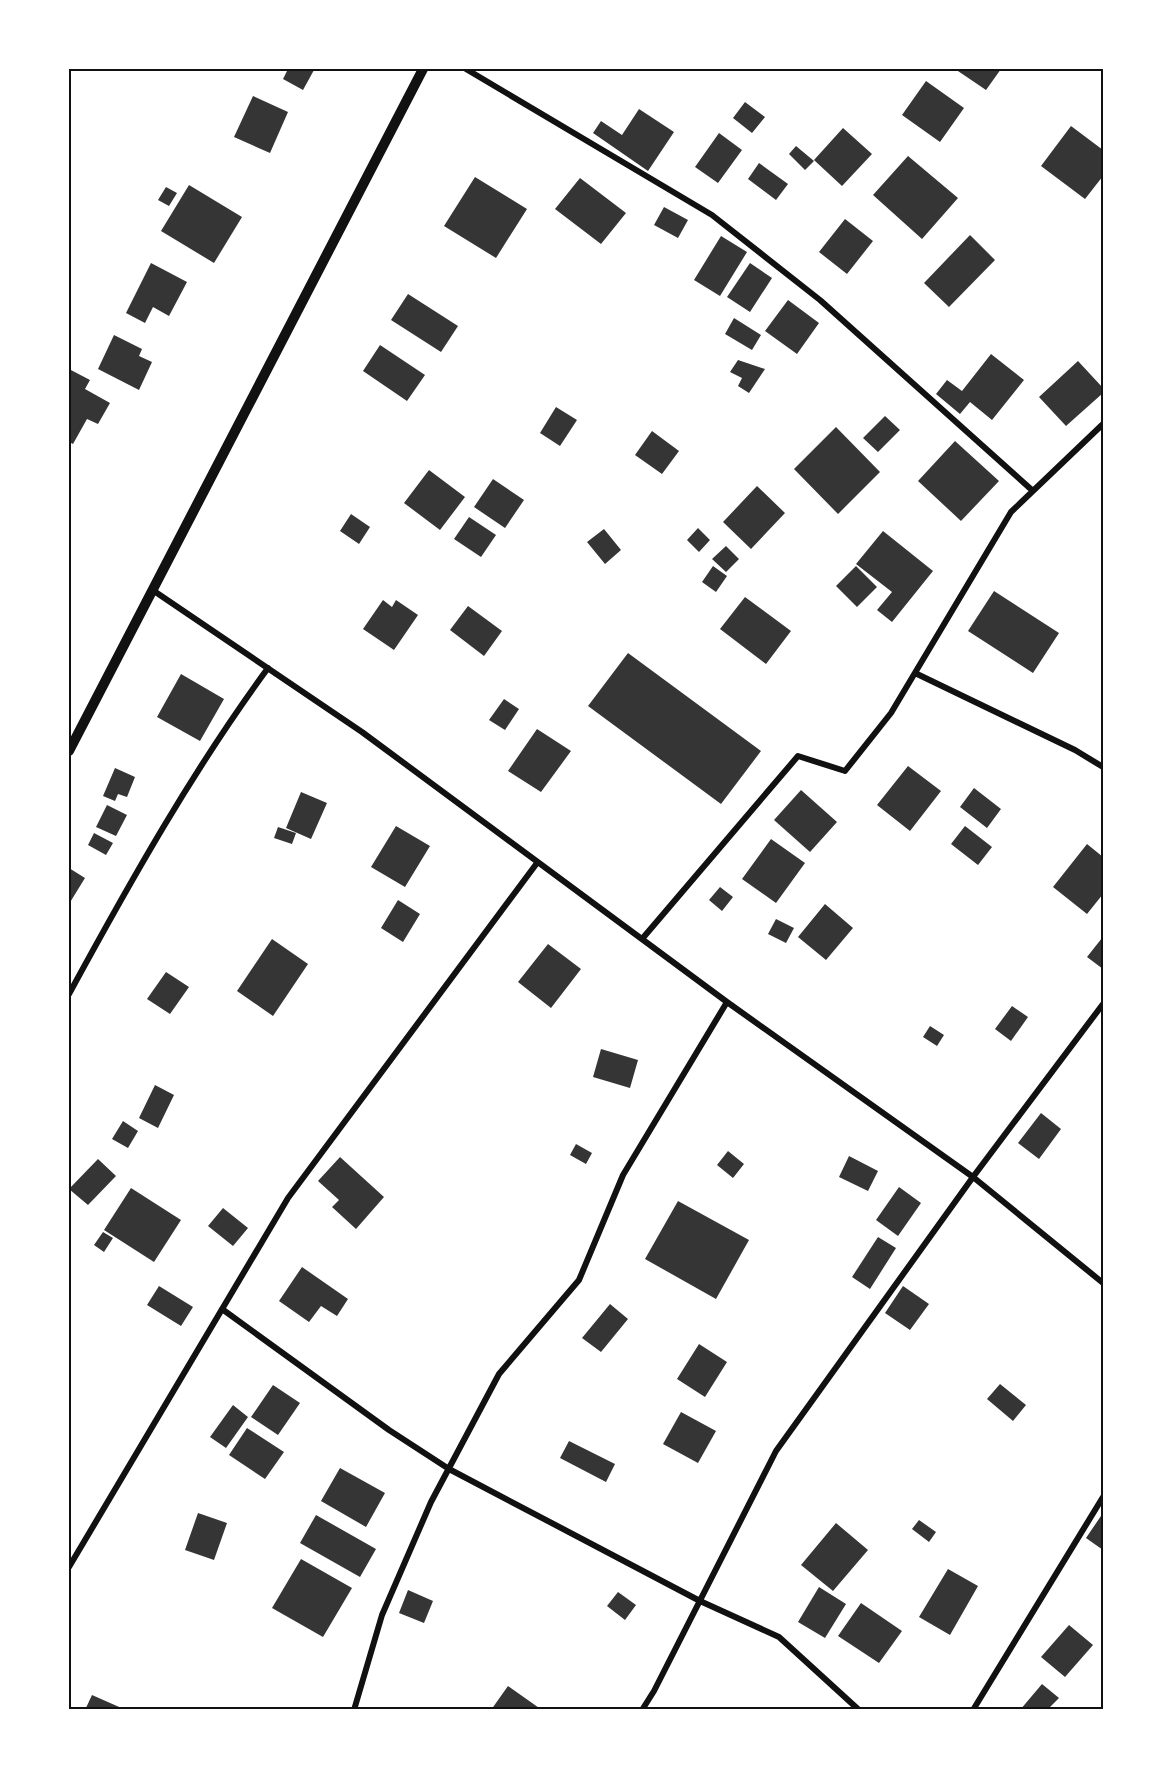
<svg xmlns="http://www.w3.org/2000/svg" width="1172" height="1779" font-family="'Noto Sans',sans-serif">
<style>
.building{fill:#353535}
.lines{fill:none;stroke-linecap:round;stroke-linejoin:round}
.minor{stroke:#111;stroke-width:6}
.tertiary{stroke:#111;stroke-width:10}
.neatline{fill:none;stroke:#111;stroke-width:2}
</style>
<rect width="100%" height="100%" fill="#fff"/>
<path class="building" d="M 288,69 L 314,70 L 303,90 L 283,79 Z
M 955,69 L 1001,69 L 986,90 Z
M 926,81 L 964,108 L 940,142 L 902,115 Z
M 253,96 L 288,112 L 270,153 L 234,137 Z
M 745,102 L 765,117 L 752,133 L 733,118 Z
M 639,109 L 674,132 L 648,171 L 593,133 L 601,121 L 622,135 Z
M 1071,126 L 1103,150 L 1103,176 L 1085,199 L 1041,166 Z
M 843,128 L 872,154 L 842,186 L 814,160 Z
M 719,133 L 742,150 L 718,183 L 695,167 Z
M 796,146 L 814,161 L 805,170 L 789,154 Z
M 908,156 L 958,198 L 922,239 L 873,195 Z
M 759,163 L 788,184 L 776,200 L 748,179 Z
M 475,177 L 527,209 L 496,258 L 444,226 Z
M 580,178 L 626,213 L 601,244 L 555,209 Z
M 189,185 L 242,217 L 214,263 L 161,231 Z
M 166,187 L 177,193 L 169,206 L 158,200 Z
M 664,207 L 688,220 L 678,238 L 654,225 Z
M 845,219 L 873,241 L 847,274 L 819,252 Z
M 970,235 L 995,260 L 949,307 L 924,283 Z
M 721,236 L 747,252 L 720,296 L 694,280 Z
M 151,263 L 187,282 L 169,316 L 153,307 L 145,323 L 126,313 Z
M 750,263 L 772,278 L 750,312 L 727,297 Z
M 408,294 L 458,326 L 441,352 L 391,320 Z
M 788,300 L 819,323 L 797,354 L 765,331 Z
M 734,318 L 761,335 L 752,350 L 725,334 Z
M 114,335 L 142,349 L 139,356 L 152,362 L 139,390 L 98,369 Z
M 380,345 L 425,375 L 407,401 L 363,371 Z
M 991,354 L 1024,380 L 992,420 L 970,402 L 960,414 L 936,394 L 947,380 L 962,391 Z
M 738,360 L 765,369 L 749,393 L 738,386 L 742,378 L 730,372 Z
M 1078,361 L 1103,388 L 1103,393 L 1066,426 L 1039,397 Z
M 69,369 L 90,380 L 85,389 L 110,403 L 98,424 L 87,419 L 73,444 L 69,442 Z
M 556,407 L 577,420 L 560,446 L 540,433 Z
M 885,416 L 900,430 L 878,452 L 863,438 Z
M 836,427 L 880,472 L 838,514 L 794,469 Z
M 652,431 L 679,451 L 662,474 L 635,455 Z
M 955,441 L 999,481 L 961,521 L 918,481 Z
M 429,470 L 465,497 L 440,530 L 404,503 Z
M 493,479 L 524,500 L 505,528 L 474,507 Z
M 757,486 L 785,513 L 751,549 L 723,522 Z
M 351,514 L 370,527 L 359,544 L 340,531 Z
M 469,517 L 496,535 L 481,557 L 454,539 Z
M 698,528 L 710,540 L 699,552 L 687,540 Z
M 604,529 L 621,550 L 605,564 L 587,542 Z
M 883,531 L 933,571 L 892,622 L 877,610 L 892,592 L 856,564 Z
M 726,546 L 739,559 L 726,572 L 712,559 Z
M 713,566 L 727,576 L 716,592 L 702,582 Z
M 856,566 L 877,587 L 857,607 L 836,586 Z
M 994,591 L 1059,633 L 1033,673 L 968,631 Z
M 745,597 L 791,631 L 766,664 L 720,629 Z
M 383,600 L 392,607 L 396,600 L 418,615 L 394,650 L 363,629 Z
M 468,606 L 502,631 L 484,656 L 450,630 Z
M 628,653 L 761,751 L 721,804 L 588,706 Z
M 181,674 L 224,699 L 200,741 L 157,717 Z
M 504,699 L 519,709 L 505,730 L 489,720 Z
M 537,729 L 571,751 L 541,792 L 508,771 Z
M 908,766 L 941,791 L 910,831 L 877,805 Z
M 115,768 L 135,777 L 127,797 L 118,794 L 115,801 L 103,796 Z
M 974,788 L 1001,809 L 987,828 L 960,807 Z
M 801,790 L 837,822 L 810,852 L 774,820 Z
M 301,792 L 327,803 L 311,839 L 286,828 Z
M 107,805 L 127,815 L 116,836 L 96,827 Z
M 396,826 L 430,846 L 405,887 L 371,867 Z
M 965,826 L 992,847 L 978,865 L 951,844 Z
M 278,827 L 296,833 L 292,844 L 274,838 Z
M 94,833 L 113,843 L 106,855 L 88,845 Z
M 771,839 L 805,863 L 776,903 L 742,879 Z
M 1087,844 L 1103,857 L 1103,894 L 1087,914 L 1053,887 Z
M 69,868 L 85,878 L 69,904 Z
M 720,887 L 733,897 L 722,911 L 709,900 Z
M 398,900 L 420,914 L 403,942 L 381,928 Z
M 825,904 L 853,928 L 826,960 L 798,937 Z
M 776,919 L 794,928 L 786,943 L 768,934 Z
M 1102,938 L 1103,939 L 1103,969 L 1087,957 Z
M 272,939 L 308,964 L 273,1016 L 237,991 Z
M 548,944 L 581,969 L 551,1008 L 518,982 Z
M 166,972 L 189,987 L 170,1014 L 147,999 Z
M 1012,1006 L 1028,1017 L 1011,1041 L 995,1029 Z
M 930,1026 L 944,1035 L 937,1046 L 923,1037 Z
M 601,1049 L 638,1060 L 630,1088 L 593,1077 Z
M 155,1085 L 174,1095 L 158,1128 L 139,1118 Z
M 1041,1113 L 1061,1129 L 1039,1159 L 1018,1143 Z
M 123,1121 L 138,1131 L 128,1148 L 112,1139 Z
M 576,1144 L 592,1153 L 586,1164 L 570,1155 Z
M 728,1151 L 744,1164 L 733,1178 L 717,1165 Z
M 849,1156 L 878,1171 L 868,1191 L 839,1177 Z
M 340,1157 L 384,1197 L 356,1229 L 332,1207 L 339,1200 L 318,1181 Z
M 98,1159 L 116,1176 L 88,1205 L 69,1189 Z
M 899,1187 L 921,1203 L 898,1236 L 876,1220 Z
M 131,1188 L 181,1220 L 154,1262 L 104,1230 Z
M 678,1201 L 749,1240 L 716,1299 L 645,1259 Z
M 223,1208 L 248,1228 L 233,1246 L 208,1226 Z
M 103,1232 L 113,1238 L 104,1252 L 94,1245 Z
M 878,1237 L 896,1248 L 870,1289 L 852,1277 Z
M 302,1267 L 348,1299 L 337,1316 L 321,1306 L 309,1322 L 279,1301 Z
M 159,1286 L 193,1307 L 181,1326 L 147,1305 Z
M 903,1286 L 929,1304 L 910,1330 L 885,1313 Z
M 610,1304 L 628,1319 L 601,1352 L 582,1338 Z
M 699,1344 L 727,1362 L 705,1397 L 677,1379 Z
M 1000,1384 L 1026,1405 L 1013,1421 L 987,1399 Z
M 273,1385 L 300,1403 L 278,1435 L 251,1417 Z
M 233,1405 L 248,1417 L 226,1448 L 210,1437 Z
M 681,1412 L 716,1431 L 698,1463 L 663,1444 Z
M 247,1428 L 284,1452 L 265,1479 L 229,1455 Z
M 569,1441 L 615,1464 L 606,1482 L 560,1458 Z
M 340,1468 L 385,1493 L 366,1527 L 321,1501 Z
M 198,1513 L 227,1523 L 214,1560 L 185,1550 Z
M 1103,1513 L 1103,1550 L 1086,1538 Z
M 316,1515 L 376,1549 L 360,1577 L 300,1543 Z
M 919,1520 L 936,1532 L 929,1542 L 912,1529 Z
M 836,1523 L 868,1550 L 833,1591 L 801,1565 Z
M 301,1559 L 352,1588 L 323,1637 L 272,1608 Z
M 948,1569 L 978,1586 L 950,1635 L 919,1617 Z
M 819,1587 L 846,1604 L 825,1638 L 798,1622 Z
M 408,1590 L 433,1601 L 424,1623 L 399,1613 Z
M 618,1592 L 636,1605 L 625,1620 L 607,1606 Z
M 861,1603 L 902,1631 L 879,1663 L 838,1636 Z
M 1069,1625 L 1093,1645 L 1065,1677 L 1041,1657 Z
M 1042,1684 L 1059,1698 L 1047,1710 L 1020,1710 Z
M 508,1686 L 542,1710 L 491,1710 Z
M 92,1695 L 126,1710 L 85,1710 Z"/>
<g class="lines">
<path class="minor" d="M 466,69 L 712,215 L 820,300 L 1033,491
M 154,591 L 362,732 L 727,1002 L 973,1177 L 1103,1283
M 915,673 L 1075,750 L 1103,767
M 642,939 L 798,756 L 845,771 L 891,713 L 1011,512 L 1103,424
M 69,994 C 130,882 193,770 268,668
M 222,1309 L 389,1430 L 449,1469 L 700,1601 L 779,1637 L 859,1710
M 69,1567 L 288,1198 L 537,863
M 354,1710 L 382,1615 L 431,1502 L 499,1374 L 579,1280 L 623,1175 L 727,1002
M 642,1710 L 654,1691 L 776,1451 L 973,1177 L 1103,1004
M 973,1710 L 1103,1497"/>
<path class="tertiary" d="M 69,751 L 423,69"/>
</g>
<rect width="1172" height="1779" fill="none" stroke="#ffffff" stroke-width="141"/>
<rect x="70" y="70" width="1032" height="1638" class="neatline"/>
</svg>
